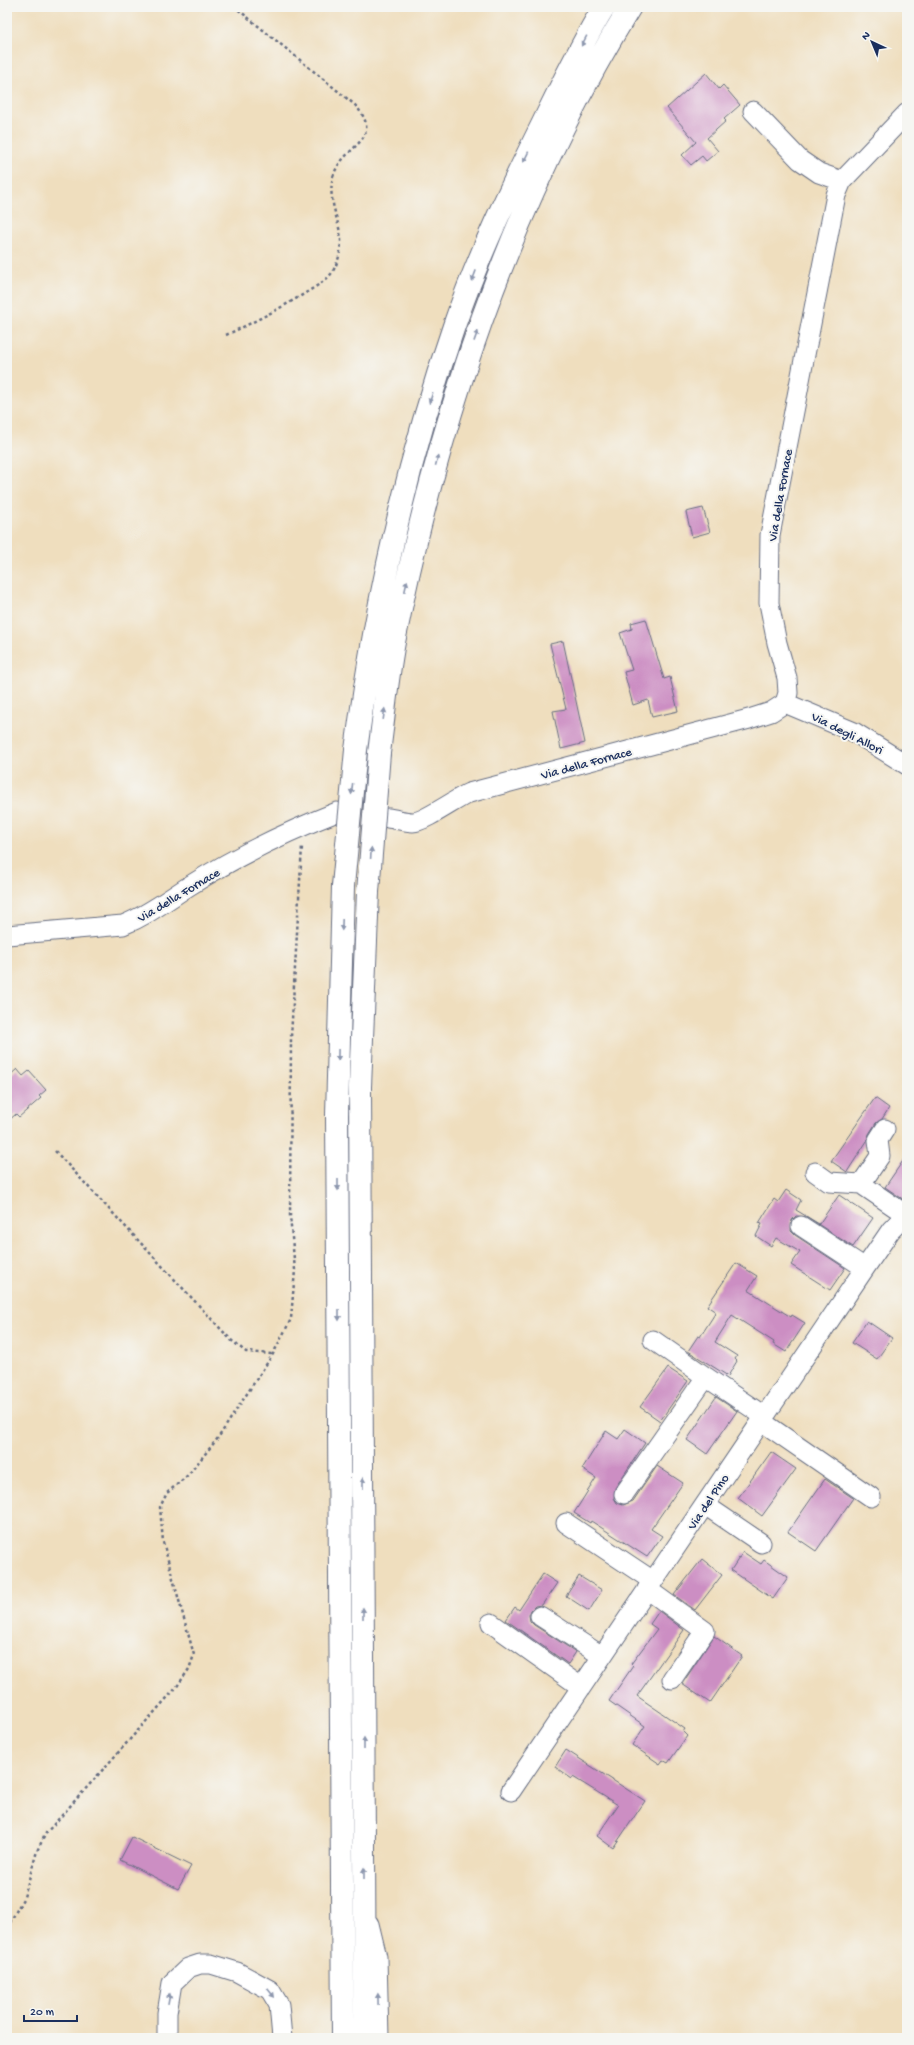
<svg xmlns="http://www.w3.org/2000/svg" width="914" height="2045" font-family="'Gochi Hand',sans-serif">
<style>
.building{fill:#cc8ec3}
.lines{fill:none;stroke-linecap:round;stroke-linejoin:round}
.minor-casing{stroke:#656c80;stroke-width:21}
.highway-casing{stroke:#656c80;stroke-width:24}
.path{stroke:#656c80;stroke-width:2.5;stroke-dasharray:3 3;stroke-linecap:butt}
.minor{stroke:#fff;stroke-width:19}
.highway{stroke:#fff;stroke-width:22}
.highway-bridge-casing{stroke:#656c80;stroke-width:24;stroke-linecap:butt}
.highway-bridge{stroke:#fff;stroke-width:22}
.oneway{fill:#8d97ae}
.labels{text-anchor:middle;stroke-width:4;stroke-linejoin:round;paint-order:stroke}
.street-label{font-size:13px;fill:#1b2f5e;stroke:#f6f6f2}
</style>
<rect width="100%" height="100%" fill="#f6f6f2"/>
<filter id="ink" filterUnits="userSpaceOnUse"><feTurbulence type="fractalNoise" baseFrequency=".025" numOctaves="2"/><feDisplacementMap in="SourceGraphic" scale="8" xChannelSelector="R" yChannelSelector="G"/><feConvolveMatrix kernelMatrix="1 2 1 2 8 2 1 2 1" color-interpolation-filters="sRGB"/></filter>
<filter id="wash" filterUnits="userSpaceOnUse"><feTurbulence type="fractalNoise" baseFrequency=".012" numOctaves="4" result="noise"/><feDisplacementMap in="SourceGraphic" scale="16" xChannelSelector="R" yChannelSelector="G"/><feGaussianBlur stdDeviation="0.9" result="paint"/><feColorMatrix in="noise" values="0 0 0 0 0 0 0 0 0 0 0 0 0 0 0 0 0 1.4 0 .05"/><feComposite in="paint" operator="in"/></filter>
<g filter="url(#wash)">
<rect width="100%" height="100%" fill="#efdebe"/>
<g id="blocks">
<path class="building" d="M 706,73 L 719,89 L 723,85 L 740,105 L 724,119 L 726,121 L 707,138 L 718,151 L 706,161 L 702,156 L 691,165 L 682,155 L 696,142 L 667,108 Z
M 703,508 L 710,532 L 692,537 L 686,512 Z
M 646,619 L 664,679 L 670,677 L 678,711 L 652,717 L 648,700 L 633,705 L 624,672 L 632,670 L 620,633 L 632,629 L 631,623 Z
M 563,641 L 585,743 L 561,749 L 553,711 L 566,709 L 550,644 Z
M 17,1069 L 23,1076 L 29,1071 L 46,1090 L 39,1096 L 41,1098 L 19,1117 L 16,1114 L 7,1122 L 7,1078 Z
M 875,1098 L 889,1108 L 882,1119 L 876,1123 L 869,1134 L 867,1141 L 847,1172 L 831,1161 Z
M 907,1155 L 907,1202 L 885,1187 Z
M 786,1190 L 801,1200 L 796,1210 L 819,1224 L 839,1195 L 873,1218 L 853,1247 L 807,1217 L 796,1216 L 792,1220 L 791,1231 L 795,1235 L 845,1268 L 830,1290 L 791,1265 L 800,1252 L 776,1238 L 771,1246 L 756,1236 L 762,1224 L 759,1223 L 774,1199 L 778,1202 Z
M 736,1263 L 757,1276 L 748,1290 L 791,1317 L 792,1315 L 805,1323 L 786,1352 L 773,1344 L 774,1342 L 732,1315 L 715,1342 L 737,1356 L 735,1359 L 737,1361 L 728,1376 L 688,1351 L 698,1336 L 700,1337 L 716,1312 L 707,1306 Z
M 867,1321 L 892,1338 L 877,1359 L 852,1343 Z
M 668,1368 L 688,1381 L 660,1421 L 640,1407 Z
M 716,1397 L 737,1411 L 707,1454 L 687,1440 Z
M 625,1429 L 645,1443 L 615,1488 L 614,1498 L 617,1503 L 623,1505 L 633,1501 L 657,1466 L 683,1483 L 651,1529 L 662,1536 L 647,1557 L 591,1521 L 590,1523 L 574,1513 L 596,1478 L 582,1469 L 606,1431 L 618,1439 Z
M 771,1452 L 796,1469 L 762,1516 L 738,1498 Z
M 825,1479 L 853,1498 L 816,1551 L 788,1532 Z
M 743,1552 L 761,1564 L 764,1560 L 788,1577 L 773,1599 L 731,1570 Z
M 702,1559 L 722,1575 L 695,1610 L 674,1595 Z
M 543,1574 L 557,1583 L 542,1605 L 535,1606 L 531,1610 L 529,1615 L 530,1621 L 534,1625 L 576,1652 L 568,1664 L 506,1620 L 515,1607 L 519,1610 Z
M 579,1576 L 602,1590 L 589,1611 L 566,1596 Z
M 659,1611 L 684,1630 L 637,1696 L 685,1729 L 683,1732 L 687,1736 L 668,1763 L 663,1760 L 660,1764 L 632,1745 L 645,1726 L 609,1701 L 633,1666 L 631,1664 L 657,1629 L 650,1624 Z
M 714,1636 L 742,1656 L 710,1703 L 682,1684 Z
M 566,1750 L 645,1801 L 613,1848 L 597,1836 L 618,1805 L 573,1777 L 572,1779 L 555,1767 Z
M 132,1837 L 191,1866 L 178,1889 L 120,1860 Z"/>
</g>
</g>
<g filter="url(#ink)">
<use href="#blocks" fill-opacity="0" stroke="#656c80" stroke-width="1"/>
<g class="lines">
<defs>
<path id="minor" d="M 753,111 L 800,160 L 819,173 L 842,181
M 785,703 L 854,732 L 907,765
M 388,818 C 396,819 405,822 413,822 C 424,822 456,799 469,793 L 749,719 L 771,712 L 785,703 L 788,693 L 787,678 L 777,643 L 769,603 L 770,535 L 836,195 L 842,181 L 907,113
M 7,935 L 123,925 C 148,915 167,900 189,886 C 235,857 286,832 337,812
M 815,1172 L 829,1182 L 861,1184 L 905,1214
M 861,1184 L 880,1156 L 878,1140 L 885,1129
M 801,1226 L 865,1268
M 653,1340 L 706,1377
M 761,1421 L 871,1497
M 624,1494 L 706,1377 L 764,1416
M 705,1505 L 761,1543
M 566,1523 L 653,1581
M 647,1589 L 705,1631 L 672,1679
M 540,1616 L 602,1656
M 491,1623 L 581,1687
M 511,1791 L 865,1268 L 891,1230 L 907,1214
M 369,1924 L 377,1957 L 379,2038
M 167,2038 L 167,2013 L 172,1983 L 188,1968 L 200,1964 L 211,1964 L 237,1972 L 270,1990 L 279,2005 L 282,2038"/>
<path id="highway" d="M 356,750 C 375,606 406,464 454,326 C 478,256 510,189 543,123 C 562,84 581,44 604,7
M 379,753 C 384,716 387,679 394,642 C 438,420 511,201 630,7
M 343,2038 L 337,1115 L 343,886
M 365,2038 L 360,1087 L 368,892"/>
</defs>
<use href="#minor" class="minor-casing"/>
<use href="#highway" class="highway-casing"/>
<path class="path" d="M 226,335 C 254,322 279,309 304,294 C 313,288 325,282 331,274 C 338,264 341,252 341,240 C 339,218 326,197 334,174 C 344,145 386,140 355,105 L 235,7
M 55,1151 L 231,1340 L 246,1352 L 273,1354
M 7,1928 L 24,1897 L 37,1851 L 46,1833 L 176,1688 L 189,1669 L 194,1655 L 163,1542 L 160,1507 L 167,1493 L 188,1475 L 218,1438 L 273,1354 L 291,1319 L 295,1270 L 290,1216 L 291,1037 L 302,846"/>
<use href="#minor" class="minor"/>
<use href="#highway" class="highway"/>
<defs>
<path id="highway-bridge" d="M 343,886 L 356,750
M 368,892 L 379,753"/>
</defs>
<use href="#highway-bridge" class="highway-bridge-casing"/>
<use href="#highway-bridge" class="highway-bridge"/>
</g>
<defs><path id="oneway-solid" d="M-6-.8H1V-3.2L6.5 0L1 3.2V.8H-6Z"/></defs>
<g class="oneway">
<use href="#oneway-solid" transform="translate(584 41) rotate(118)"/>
<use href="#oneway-solid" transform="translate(526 157) rotate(116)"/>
<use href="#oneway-solid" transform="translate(474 276) rotate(111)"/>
<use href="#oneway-solid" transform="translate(476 336) rotate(-70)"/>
<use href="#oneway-solid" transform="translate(431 398) rotate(108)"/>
<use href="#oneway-solid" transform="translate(437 460) rotate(-75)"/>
<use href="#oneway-solid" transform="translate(406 586) rotate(-77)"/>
<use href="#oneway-solid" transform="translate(384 714) rotate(-82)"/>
<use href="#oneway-solid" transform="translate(352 789) rotate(96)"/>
<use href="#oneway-solid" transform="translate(371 853) rotate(-86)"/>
<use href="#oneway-solid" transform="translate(342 925) rotate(92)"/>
<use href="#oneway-solid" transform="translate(338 1055) rotate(91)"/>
<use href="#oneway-solid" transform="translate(338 1185) rotate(90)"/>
<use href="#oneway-solid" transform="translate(339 1315) rotate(90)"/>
<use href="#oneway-solid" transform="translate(363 1483) rotate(-90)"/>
<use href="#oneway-solid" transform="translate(363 1613) rotate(-90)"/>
<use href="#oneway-solid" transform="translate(364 1743) rotate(-90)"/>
<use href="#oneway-solid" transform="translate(364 1873) rotate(-90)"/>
<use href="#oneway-solid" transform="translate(271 1993) rotate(51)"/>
<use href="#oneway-solid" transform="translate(169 1999) rotate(-80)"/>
<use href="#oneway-solid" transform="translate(378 1999) rotate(-91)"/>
</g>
</g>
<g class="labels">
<g class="street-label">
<text transform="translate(779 495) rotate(-80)" y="5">Via della Fornace</text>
<text transform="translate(848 732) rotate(27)" y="5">Via degli Allori</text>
<text transform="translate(586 762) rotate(-15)" y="5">Via della Fornace</text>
<text transform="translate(178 894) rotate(-31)" y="5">Via della Fornace</text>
<text transform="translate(707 1501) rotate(-56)" y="5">Via del Pino</text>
</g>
</g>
<rect width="914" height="2045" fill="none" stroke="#f6f6f2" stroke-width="24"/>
<g transform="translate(872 42) rotate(316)" stroke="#f6f6f2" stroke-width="3" paint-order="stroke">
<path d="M0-3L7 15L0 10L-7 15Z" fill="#1b2f5e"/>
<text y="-6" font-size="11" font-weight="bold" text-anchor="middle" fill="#1b2f5e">N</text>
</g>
<path d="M24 2015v6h53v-6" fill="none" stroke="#1b2f5e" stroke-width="2"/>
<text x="30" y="2015" font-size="12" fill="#1b2f5e" stroke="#f6f6f2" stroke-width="3" paint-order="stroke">20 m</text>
</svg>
